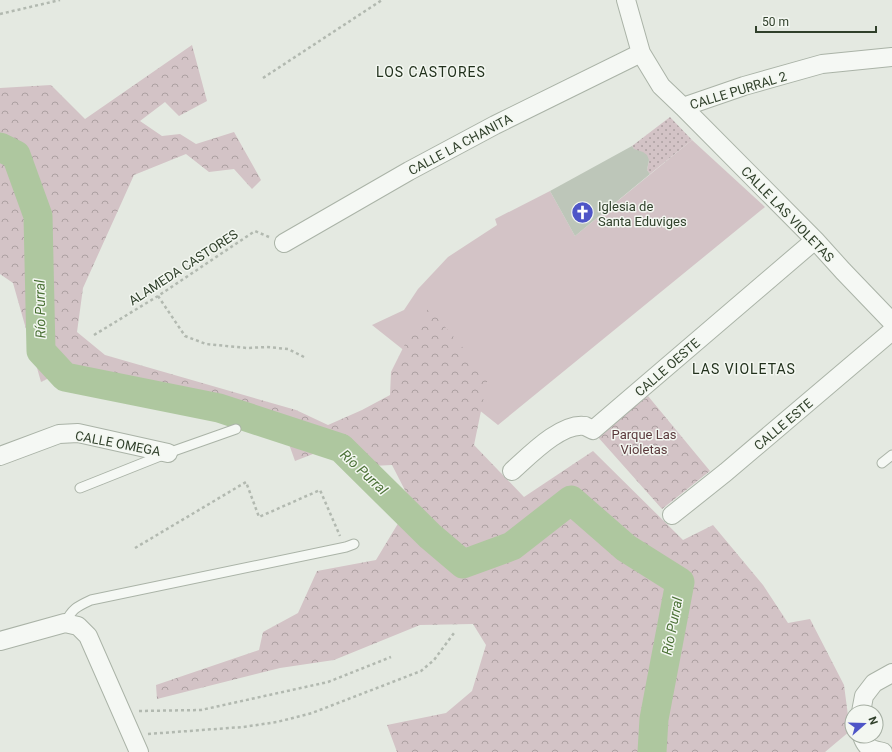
<svg xmlns="http://www.w3.org/2000/svg" width="892" height="752" font-family="Roboto,sans-serif">
<style>
.grass{fill:#d3c3c6}
.forest{fill:url(#forest-crowns)}
.garden{fill:url(#garden-dots)}
.lines{fill:none;stroke-linecap:round;stroke-linejoin:round}
.river{stroke:#aec79f;stroke-width:29}
.building{fill:#bdc6b9}
.lane-casing{stroke:#aab3a7;stroke-width:11}
.street-casing{stroke:#aab3a7;stroke-width:20}
.path{stroke:#b2b9b0;stroke-width:2.5;stroke-dasharray:3 3;stroke-linecap:butt}
.lane{stroke:#f5f8f4;stroke-width:9}
.street{stroke:#f5f8f4;stroke-width:18}
.labels{text-anchor:middle;stroke-width:3;stroke-linejoin:round;paint-order:stroke}
.street-label{font-size:13px;fill:#30402b;stroke:#f3f7f1}
.poi-label{font-size:13px;fill:#30402b;stroke:#f3f7f1;text-anchor:start}
.park-label{font-size:13px;fill:#5b393c;stroke:#f3f7f1}
.neighbourhood-label{font-size:14px;letter-spacing:1px;fill:#22311d;stroke:#f3f7f1}
.water-label{font-size:14px;font-style:italic;fill:#4c7237;stroke:#f3f7f1}
</style>
<defs>
<pattern id="forest-crowns" width="20" height="18" patternUnits="userSpaceOnUse"><rect width="20" height="18" fill="#d3c3c6"/><path d="M2 6a3 3 0 1 1 6 0M12 15a3 3 0 1 1 6 0" fill="none" stroke="#aca0a1"/></pattern>
<pattern id="garden-dots" width="8" height="8" patternUnits="userSpaceOnUse"><rect width="8" height="8" fill="#d3c3c6"/><path d="M2 2h.1M6 6h.1" fill="none" stroke="#aca0a1" stroke-width="1.8" stroke-linecap="round"/></pattern>
</defs>
<rect width="100%" height="100%" fill="#e4e9e1"/>
<path class="grass" d="M 692,140 L 765,207 L 498,425 L 372,325 L 404,310 L 418,289 L 448,257 L 497,225 L 495,219 L 550,191 L 575,236 Z"/>
<path class="forest" d="M 192,45 L 207,101 L 179,116 L 165,102 L 140,121 L 162,136 L 180,134 L 196,144 L 234,132 L 261,180 L 252,189 L 234,169 L 209,172 L 186,154 L 134,175 L 83,288 L 77,332 L 105,355 L 296,410 L 328,425 L 362,410 L 390,395 L 391,372 L 412,330 L 429,308 L 488,377 L 474,445 L 524,497 L 593,451 L 683,540 L 713,525 L 763,585 L 788,623 L 810,619 L 844,685 L 850,731 L 825,752 L 397,752 L 387,725 L 446,713 L 472,691 L 486,645 L 473,624 L 420,625 L 334,660 L 280,668 L 157,699 L 156,685 L 259,650 L 263,632 L 298,613 L 317,571 L 376,560 L 411,502 L 392,465 L 372,466 L 331,447 L 295,461 L 280,419 L 218,414 L 64,384 L 49,378 L 41,382 L 13,283 L 0,274 L 0,88 L 51,85 L 85,119 Z
M 648,396 L 710,471 L 662,509 L 597,436 Z"/>
<path class="garden" d="M 670,117 L 692,140 L 650,174 L 647,170 L 649,160 L 635,151 L 632,146 Z"/>
<g class="lines">
<path class="river" d="M 0,147 L 16,155 L 38,216 L 41,351 L 65,377 L 219,408 L 341,448 L 430,536 L 463,564 L 512,546 L 571,500 L 626,548 L 680,582 L 654,719 L 652,752"/>
</g>
<path class="building" d="M 632,146 L 634,149 L 643,152 L 647,155 L 649,160 L 647,170 L 650,174 L 575,236 L 550,191 Z"/>
<g class="lines">
<defs>
<path id="lane" d="M 882,463 L 892,455
M 80,488 L 168,453 L 236,429
M 65,623 C 72,609 76,607 91,600 L 346,547 L 354,544"/>
<path id="street" d="M 626,0 L 641,53 L 661,86 L 683,107 L 744,86 L 822,64 L 892,57
M 683,107 L 815,240 L 843,271 L 892,322
M 284,243 L 409,171 L 495,125 L 641,53
M 0,456 L 59,434 L 78,433 L 168,453
M 512,471 C 528,457 561,422 585,426 C 587,427 591,429 593,430 L 815,240
M 672,515 L 726,472 L 892,331
M 0,641 L 65,623 L 78,626 L 88,636 L 139,752
M 861,712 L 864,696 L 874,683 L 892,673
M 862,736 C 866,748 871,750 883,752"/>
</defs>
<use href="#lane" class="lane-casing"/>
<use href="#street" class="street-casing"/>
<path class="path" d="M 0,14 L 60,0
M 263,78 L 382,0
M 158,296 L 185,336 L 206,344 L 247,348 L 267,347 L 288,349 L 304,357
M 94,335 L 158,296 L 255,231 L 269,237
M 135,548 L 246,482 L 259,517 L 320,490 L 340,536
M 139,711 L 201,710 L 328,682 L 391,657
M 148,734 L 243,727 L 277,722 L 312,713 L 421,671 L 434,660 L 454,633"/>
<use href="#lane" class="lane"/>
<use href="#street" class="street"/>
</g>
<defs>
<symbol id="church-disc" viewBox="-11 -11 22 22"><circle r="9.5" fill="#4e55c7" stroke="#f3f7f1"/><path d="M-1.2-6h2.4v3.5h3.3v2.4h-3.3V6h-2.4V-.1h-3.3v-2.4h3.3Z" fill="#fff"/></symbol>
</defs>
<g fill-rule="evenodd">
<use href="#church-disc" x="570" y="200" width="25" height="25"/>
</g>
<g class="labels">
<g class="street-label">
<text transform="translate(738 90) rotate(-17)" y="5">CALLE PURRAL 2</text>
<text transform="translate(460 144) rotate(-28)" y="5">CALLE LA CHANITA</text>
<text transform="translate(788 214) rotate(46)" y="5">CALLE LAS VIOLETAS</text>
<text transform="translate(183 267) rotate(-33)" y="5">ALAMEDA CASTORES</text>
<text transform="translate(667 367) rotate(-41)" y="5">CALLE OESTE</text>
<text transform="translate(783 424) rotate(-40)" y="5">CALLE ESTE</text>
<text transform="translate(118 443) rotate(11)" y="5">CALLE OMEGA</text>
</g>
<g class="poi-label">
<text x="598" y="211">Iglesia de<tspan x="598" dy="15">Santa Eduviges</tspan></text>
</g>
<g class="park-label">
<text x="644" y="439">Parque Las<tspan x="644" dy="15">Violetas</tspan></text>
</g>
<g class="neighbourhood-label">
<text x="431" y="77">LOS CASTORES</text>
<text x="744" y="374">LAS VIOLETAS</text>
</g>
<g class="water-label">
<text transform="translate(40 309) rotate(-91)" y="5">Río Purral</text>
<text transform="translate(364 472) rotate(43)" y="5">Río Purral</text>
<text transform="translate(672 626) rotate(-79)" y="5">Río Purral</text>
</g>
</g>
<g transform="translate(864 724) rotate(70)"><circle r="19" fill="#f3f7f1" stroke="#a5aea2"/>
<path d="M0-3L7 15L0 10L-7 15Z" fill="#4e55c7"/>
<text y="-6" font-size="11" font-weight="bold" text-anchor="middle" fill="#30402b">N</text>
</g>
<path d="M756 26v6h120v-6" fill="none" stroke="#30402b" stroke-width="2"/>
<text x="762" y="26" font-size="12" fill="#30402b" stroke="#f3f7f1" stroke-width="3" paint-order="stroke">50 m</text>
</svg>
